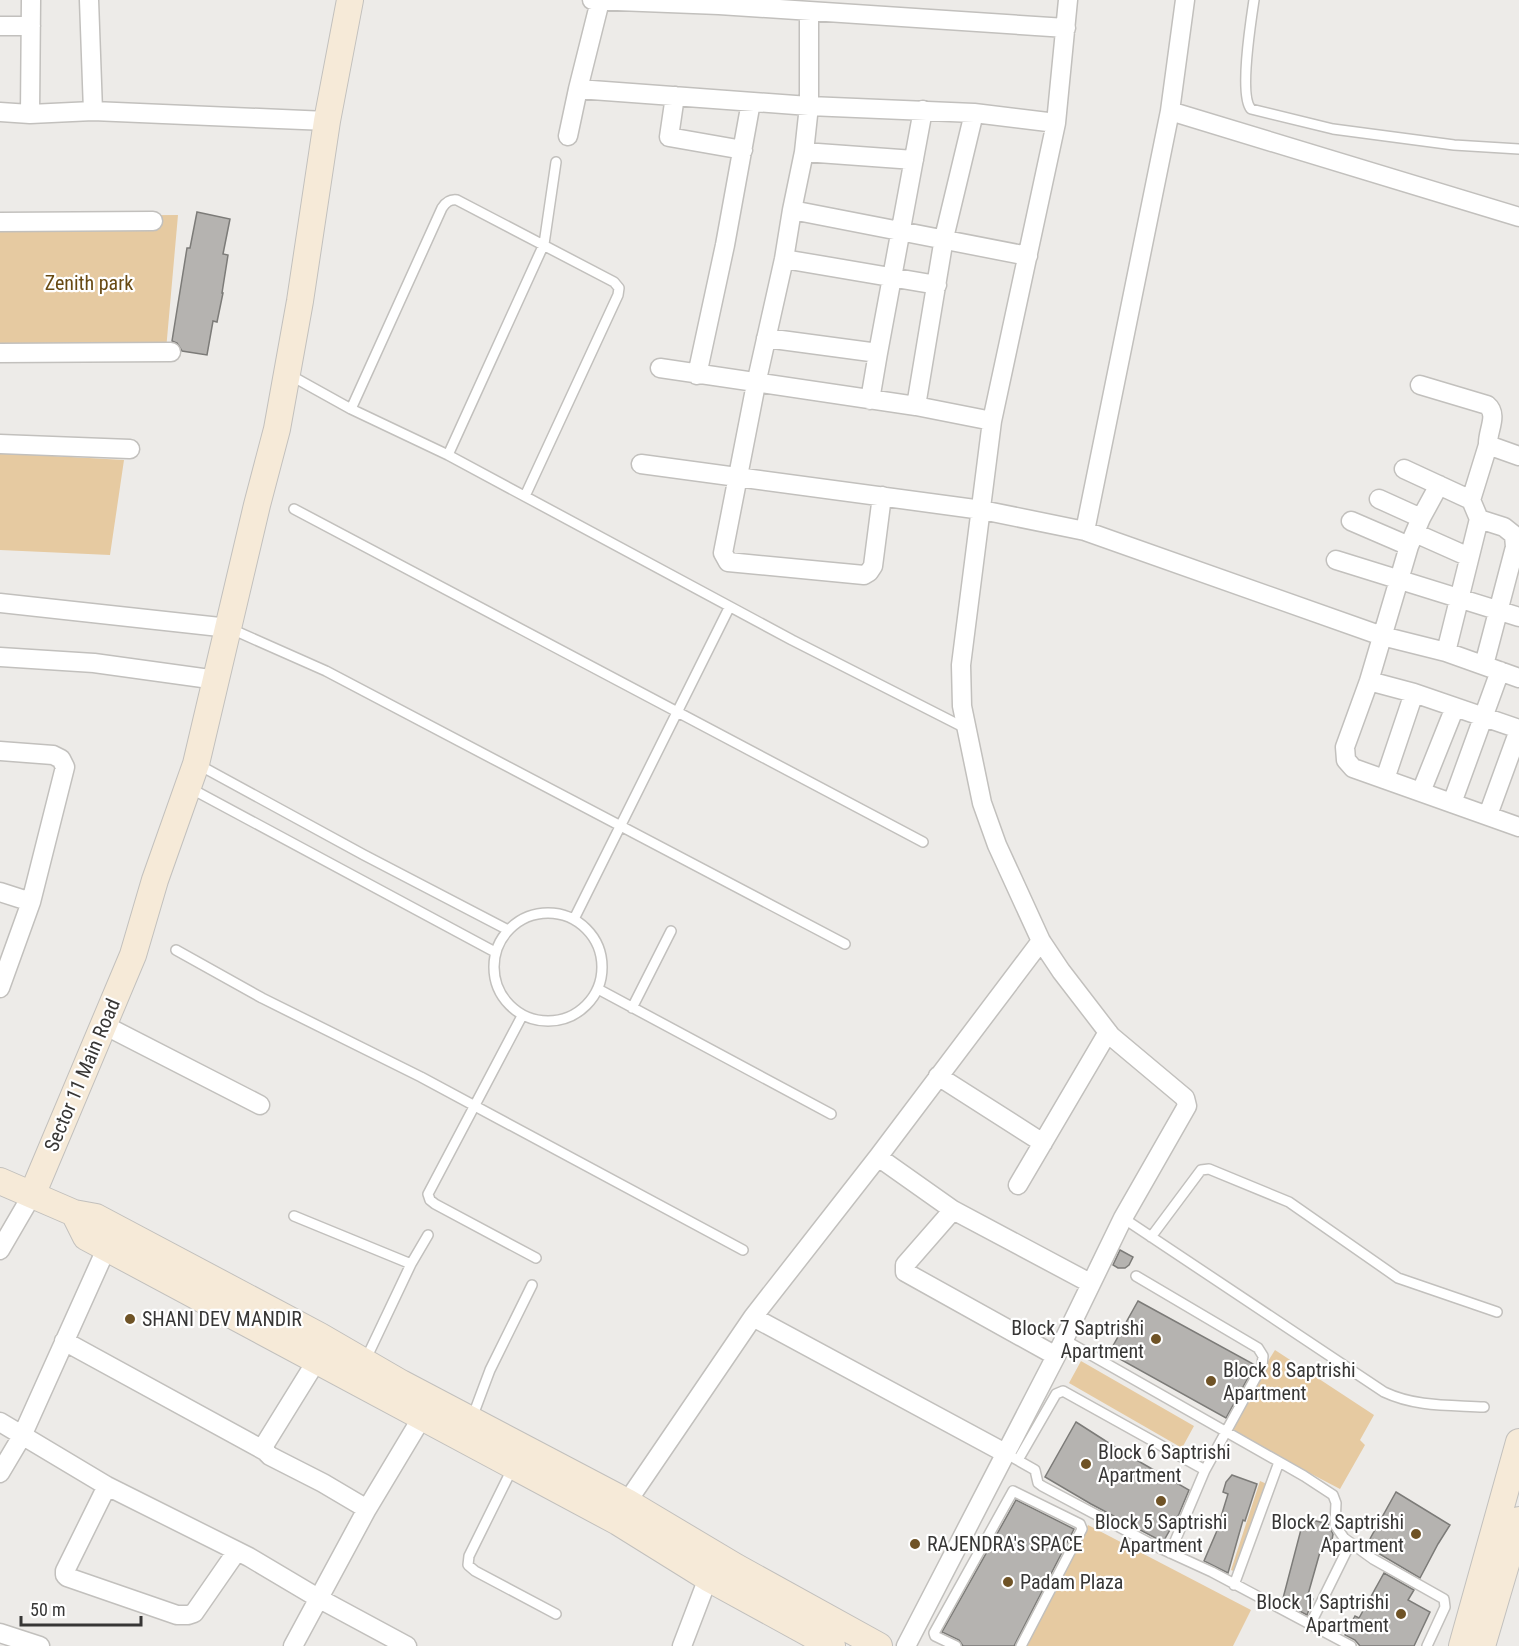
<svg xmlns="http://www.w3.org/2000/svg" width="1519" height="1646" font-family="'Roboto Condensed',sans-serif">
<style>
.green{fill:#e6caa1}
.building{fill:#b5b3b0;stroke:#7c7b78;stroke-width:1.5}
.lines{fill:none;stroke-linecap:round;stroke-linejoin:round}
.lane-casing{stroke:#c2c0bd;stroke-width:12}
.street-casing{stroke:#c2c0bd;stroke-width:21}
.secondary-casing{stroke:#c2c0bd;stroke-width:28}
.lane{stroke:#fff;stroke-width:9}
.street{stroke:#fff;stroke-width:18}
.secondary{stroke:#f6ead8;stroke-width:26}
.poi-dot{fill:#6f5326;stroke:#fff;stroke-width:2}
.labels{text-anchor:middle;stroke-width:4.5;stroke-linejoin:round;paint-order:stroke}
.park-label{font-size:20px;fill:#684a13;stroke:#fff}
.street-label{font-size:20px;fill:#373635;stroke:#fff}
.poi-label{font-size:20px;fill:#373635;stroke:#fff;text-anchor:start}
</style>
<rect width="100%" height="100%" fill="#edebe8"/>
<path class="green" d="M 178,215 L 166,350 L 0,351 L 0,216 Z
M 0,453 L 124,460 L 110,555 L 0,550 Z
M 1275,1350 L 1374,1415 L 1360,1440 L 1365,1445 L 1340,1489 L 1226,1429 Z
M 1081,1361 L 1194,1426 L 1182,1448 L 1069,1383 Z
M 1260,1481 L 1274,1487 L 1242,1575 L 1231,1570 Z
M 1088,1525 L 1251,1610 L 1233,1646 L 1026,1646 Z"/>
<path class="building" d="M 197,212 L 230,219 L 223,254 L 228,255 L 222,293 L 223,293 L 217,322 L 213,321 L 207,355 L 182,351 L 177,343 L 172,341 L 187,248 L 190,248 Z
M 1120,1250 L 1133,1257 L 1129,1265 L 1125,1268 L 1118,1268 L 1113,1265 Z
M 1138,1301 L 1255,1365 L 1226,1418 L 1109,1353 Z
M 1076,1422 L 1126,1454 L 1189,1490 L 1179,1514 L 1163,1542 L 1091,1504 L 1045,1477 Z
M 1232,1475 L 1257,1484 L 1245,1521 L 1243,1520 L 1228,1573 L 1204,1561 L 1216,1533 L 1228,1494 L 1223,1492 L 1226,1482 Z
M 1396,1492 L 1450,1525 L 1438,1544 L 1420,1578 L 1366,1546 Z
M 1016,1500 L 1074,1529 L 1014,1646 L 963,1646 L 959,1640 L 942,1632 Z
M 1304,1518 L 1328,1524 L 1333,1534 L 1332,1540 L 1324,1538 L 1307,1598 L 1313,1599 L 1307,1615 L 1282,1602 Z
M 1384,1573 L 1414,1590 L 1408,1600 L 1430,1612 L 1414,1646 L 1360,1646 L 1355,1640 L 1345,1635 L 1355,1616 L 1359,1618 Z"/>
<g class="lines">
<defs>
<path id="lane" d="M 1254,0 C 1251,20 1239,96 1251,109 L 1333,129 L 1454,145 L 1519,149
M 288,374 L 351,409 L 448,455 L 792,640 L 967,729
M 351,409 L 442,208 C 446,202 450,199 457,200 L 614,282 L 619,288 L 618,295 L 525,496
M 448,455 L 544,244 L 556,162
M 294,509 L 923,842
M 229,628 L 326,671 L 845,944
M 199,765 L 364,855 L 508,930
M 188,787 L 495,952
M494 967a54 54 0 1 1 108 0a54 54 0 1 1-108 0Z
M 574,919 L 729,608
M 176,950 L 262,998 L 421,1077 L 743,1250
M 598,989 L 831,1114
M 632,1008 L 671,931
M 522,1016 L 428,1194 L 430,1200 L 435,1204 L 536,1258
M 294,1216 L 411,1264
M 1123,1218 L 1384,1392 C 1416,1407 1448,1405 1484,1407
M 1151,1237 L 1201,1170 L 1209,1169 L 1289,1202 L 1398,1278 L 1497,1312
M 1136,1276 L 1258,1348 L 1263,1356 L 1262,1366 L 1205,1470 L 1170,1553
M 1063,1339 L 1304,1476 L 1333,1495 L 1336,1503 L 1335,1525 L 1344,1538 L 1373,1559 L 1444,1599 L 1445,1607 L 1427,1646
M 365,1361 L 411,1264 L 428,1235
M 472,1418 L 490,1370 L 532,1285
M 1005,1453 L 1035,1470 L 1038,1483 L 1042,1486 L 1153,1545 L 1212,1572 L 1351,1646
M 1018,1460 L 1056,1394 L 1063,1391 L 1205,1470
M 512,1469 L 469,1556 L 468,1565 L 475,1571 L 556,1614
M 1234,1585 L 1279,1462
M 1310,1625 L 1350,1544
M 956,1646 L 935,1636 L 934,1633 L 1013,1491 L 1080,1524 L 1082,1529 L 1021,1646"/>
<path id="street" d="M 89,0 L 93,111
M 592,0 L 719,5 L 1066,28
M 600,1 L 578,89 L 809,106 L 974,113 L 1056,123
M 809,12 L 809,106 L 804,152 L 792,210 L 784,259 L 756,384 L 723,553 L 728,562 L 864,575 L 869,572 L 873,566 L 882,496
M 0,26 L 31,26
M 675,96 L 669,137 L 743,150
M 1170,111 L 1519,217
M 0,112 L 30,114 L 93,111 L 327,121
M 30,114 L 31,0
M 568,136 L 578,89
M 804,152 L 914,160
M 792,210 L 1028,256
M 0,222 L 153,221
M 784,259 L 937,285
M 766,338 L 878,353 L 923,110
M 0,353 L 171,352
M 660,368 L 916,406 L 992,421
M 697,375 L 725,245 L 751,102
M 1420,385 L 1487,405 C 1499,415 1487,431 1488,445 L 1519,456
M 870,400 L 878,353
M 916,406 L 944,238 L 974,113
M 0,444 L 130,449
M 641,464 L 982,510 L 1085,531 L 1382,636 L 1446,652 L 1519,678
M 1404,469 L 1471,500 L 1479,519 L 1446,652
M 1439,485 L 1421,518 L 1409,546 L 1369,681 L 1345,747 L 1346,760 L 1353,768 L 1519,827
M 1379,499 L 1421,518
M 1471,500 L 1488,445
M 1479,519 L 1504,527 L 1514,535 L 1515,547 L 1484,665
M 1351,521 L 1409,546
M 1085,531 L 1170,111 L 1185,0
M 1415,533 L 1469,557
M 1336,560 L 1519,617
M 0,603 L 229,628
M 0,657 L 94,663 L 217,680
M 1369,681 L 1414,693 L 1519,729
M 0,751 L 53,755 L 61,759 L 65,767 L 31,902 L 0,988
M 1385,779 L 1414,693
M 1421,792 L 1455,707
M 1452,803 L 1500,671
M 1488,815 L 1519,730
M 0,892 L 31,902
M 104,1025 L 260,1105
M 938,1076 L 1043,1143
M 878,1157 L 953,1210 L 905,1265 L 905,1272 L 1056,1356
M 1018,1185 L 1108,1032
M 953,1210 L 1090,1283
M 0,1250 L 32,1195
M 753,1317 L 1005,1453
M 64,1341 L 265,1451
M 317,1360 L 265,1444 L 265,1451 L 270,1456 L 323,1483 L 367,1509
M 0,1422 L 107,1486 L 249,1557 L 318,1598 L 407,1646
M 0,1473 L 22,1436 L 107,1247
M 107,1486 L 65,1571 L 65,1575 L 67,1577 L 177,1615 L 188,1615 L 194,1613 L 237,1551
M 622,1512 L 627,1502 L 753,1317 L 878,1157 L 1041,941
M 0,1633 L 40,1646
M 293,1646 L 367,1509 L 427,1409
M 682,1646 L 708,1578
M 906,1646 L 1056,1356 L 1123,1218 L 1187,1106 L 1185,1098 L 1111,1036 L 1061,971 L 1041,941 L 997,845 L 982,803 L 962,706 L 961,665 L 992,421 L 1056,123 L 1068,0"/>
<path id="secondary" d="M 0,1181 L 74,1213 L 96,1217 L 320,1336 L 401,1383 L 627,1502 L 736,1567 L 879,1646
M 32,1195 L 133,955 L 155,880 L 196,764 L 257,505 L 277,429 L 300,301 L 327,121 L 350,0
M 74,1213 L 86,1237 L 618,1522 L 708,1578 L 832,1646
M 1462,1646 L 1519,1442
M 1482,1646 L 1519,1520"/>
</defs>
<use href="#lane" class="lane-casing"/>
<use href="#street" class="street-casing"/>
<use href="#secondary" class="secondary-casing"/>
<use href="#lane" class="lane"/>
<use href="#street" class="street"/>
<use href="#secondary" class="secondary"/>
</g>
<g class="poi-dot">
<circle cx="130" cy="1319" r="6"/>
<circle cx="1156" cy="1339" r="6"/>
<circle cx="1211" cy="1381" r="6"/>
<circle cx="1086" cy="1464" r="6"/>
<circle cx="1161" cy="1501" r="6"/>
<circle cx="1416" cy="1534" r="6"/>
<circle cx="915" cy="1544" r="6"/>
<circle cx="1008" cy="1582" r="6"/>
<circle cx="1401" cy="1614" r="6"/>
</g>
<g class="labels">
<g class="park-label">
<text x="89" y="290">Zenith park</text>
</g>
<g class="street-label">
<text transform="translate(82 1075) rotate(-67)" y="7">Sector 11 Main Road</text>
</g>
<g class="poi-label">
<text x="142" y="1326">SHANI DEV MANDIR</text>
<text x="1144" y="1335" text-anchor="end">Block 7 Saptrishi<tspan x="1144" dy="23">Apartment</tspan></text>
<text x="1223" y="1377">Block 8 Saptrishi<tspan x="1223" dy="23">Apartment</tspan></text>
<text x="1098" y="1459">Block 6 Saptrishi<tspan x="1098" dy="23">Apartment</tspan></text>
<text x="1161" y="1529" text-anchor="middle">Block 5 Saptrishi<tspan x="1161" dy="23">Apartment</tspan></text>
<text x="1404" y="1529" text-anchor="end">Block 2 Saptrishi<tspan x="1404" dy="23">Apartment</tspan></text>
<text x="927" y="1551">RAJENDRA's SPACE</text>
<text x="1020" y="1589">Padam Plaza</text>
<text x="1389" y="1609" text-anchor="end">Block 1 Saptrishi<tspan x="1389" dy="23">Apartment</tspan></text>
</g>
</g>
<path d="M21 1616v9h120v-9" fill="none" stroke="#373635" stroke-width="3"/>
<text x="30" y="1616" font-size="18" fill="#373635" stroke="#ffffff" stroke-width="4.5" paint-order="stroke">50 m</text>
</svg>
